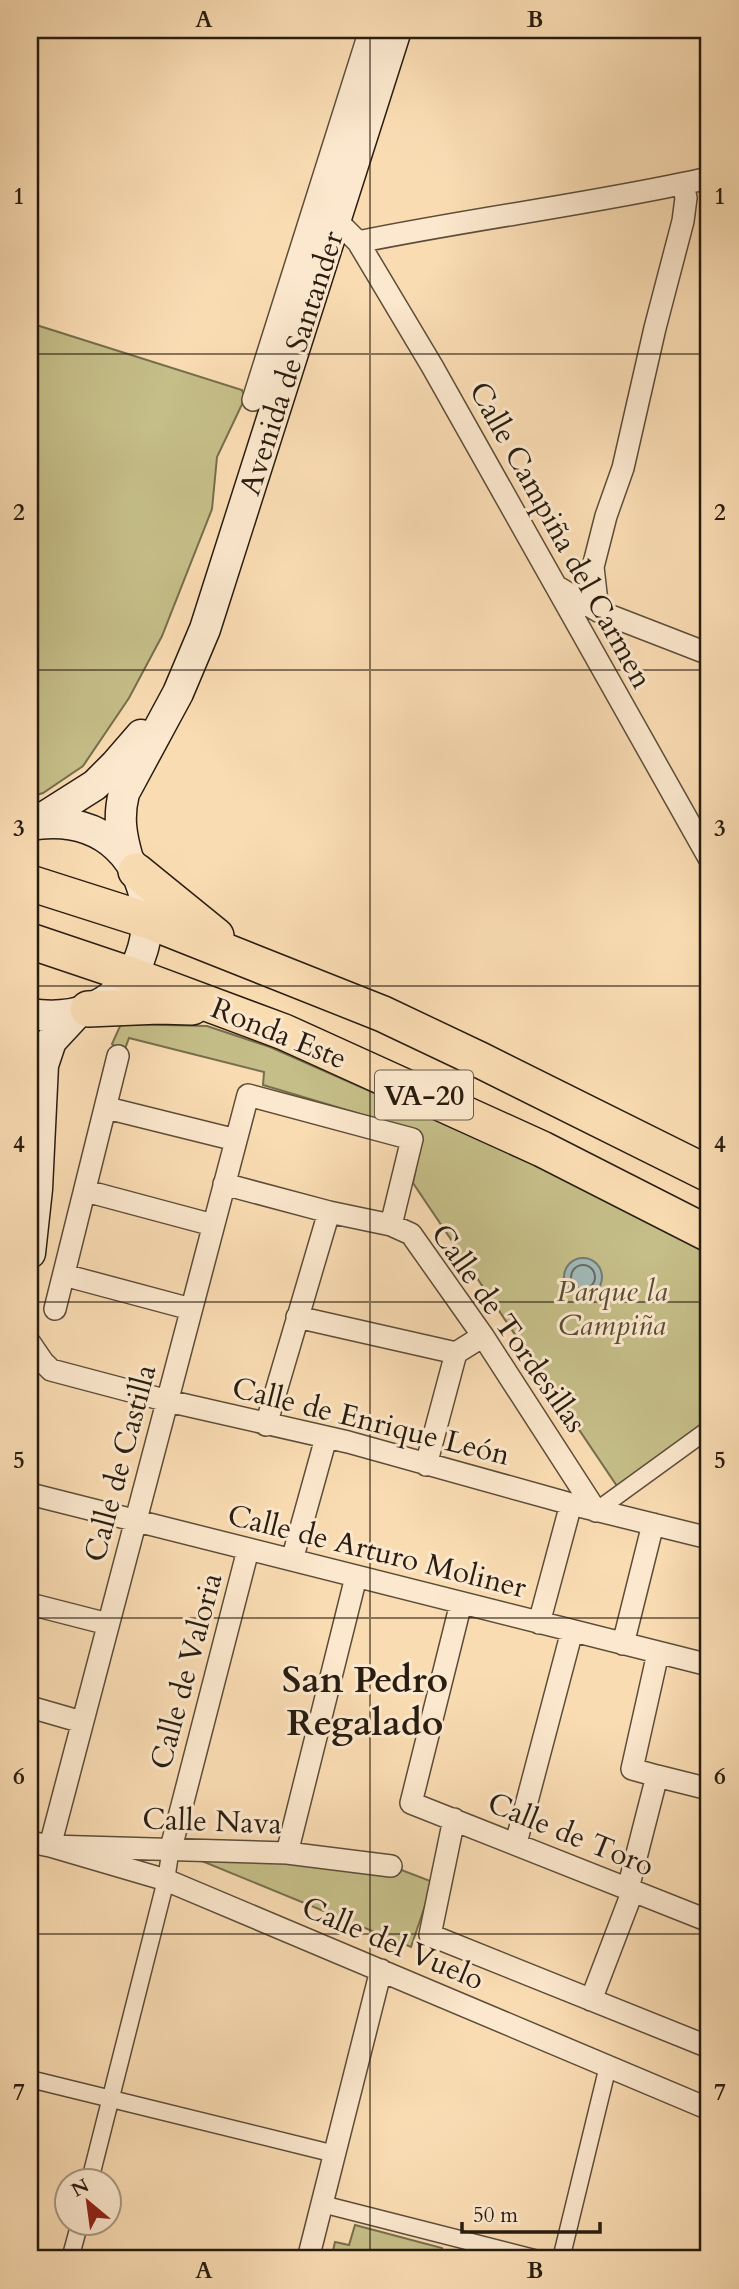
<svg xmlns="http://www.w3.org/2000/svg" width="739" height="2289" font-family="Cardo,serif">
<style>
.green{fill:#c5be88;stroke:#766e4c;stroke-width:2}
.water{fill:#a2b9b7;stroke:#717b74;stroke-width:2}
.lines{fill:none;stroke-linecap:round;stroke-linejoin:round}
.shore{stroke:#656b64;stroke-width:2}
.pedestrian-casing{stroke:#5c4d39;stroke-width:19}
.minor-casing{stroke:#5c4d39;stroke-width:24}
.secondary-casing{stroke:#281d10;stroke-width:33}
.trunk-casing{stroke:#281d10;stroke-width:38}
.pedestrian{stroke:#fce8ce;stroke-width:16}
.minor{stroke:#fce8ce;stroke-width:21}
.secondary{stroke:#fce8ce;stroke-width:30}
.trunk{stroke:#fadcb3;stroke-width:35}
.grid{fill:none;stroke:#281d10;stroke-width:2;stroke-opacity:0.55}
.labels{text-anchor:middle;stroke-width:6;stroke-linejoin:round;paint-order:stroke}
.shield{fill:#fce8ce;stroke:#685a49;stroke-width:2}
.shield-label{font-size:28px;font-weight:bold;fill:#281d10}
.street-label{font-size:30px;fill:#281d10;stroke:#fce8ce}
.park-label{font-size:30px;font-style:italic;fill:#574d34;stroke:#fce8ce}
.district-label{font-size:37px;font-weight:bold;fill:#281d10;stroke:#fce8ce}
.neatline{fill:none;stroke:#281d10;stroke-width:2.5}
.grid-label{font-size:23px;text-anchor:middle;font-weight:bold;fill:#281d10}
</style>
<rect width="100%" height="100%" fill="#fadcb3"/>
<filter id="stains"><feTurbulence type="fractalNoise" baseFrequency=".00286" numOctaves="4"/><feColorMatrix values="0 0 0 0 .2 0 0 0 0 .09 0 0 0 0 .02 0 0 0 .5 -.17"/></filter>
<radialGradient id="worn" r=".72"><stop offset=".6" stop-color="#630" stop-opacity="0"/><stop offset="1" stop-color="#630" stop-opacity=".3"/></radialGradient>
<path class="green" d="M 30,323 L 242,390 L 245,398 L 217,457 L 212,509 L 162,636 L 129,698 L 83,766 L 43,793 L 30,797 Z
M 121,1024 L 207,1026 L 270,1047 L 567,1178 L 709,1251 L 709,1427 L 621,1492 L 413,1183 C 419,1155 420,1148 400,1126 L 263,1085 L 264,1072 L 129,1038 L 123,1054 L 112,1044 Z
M 197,1859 L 391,1866 L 433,1882 L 411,1947 Z
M 355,2225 L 442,2248 L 447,2259 L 331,2259 L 335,2242 L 349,2245 Z"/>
<path class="water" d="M564 1277a19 19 0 1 1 38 0a19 19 0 1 1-38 0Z"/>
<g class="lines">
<path class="shore" d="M571 1277a12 12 0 1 1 24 0a12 12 0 1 1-24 0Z"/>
<defs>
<path id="pedestrian" d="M 596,1511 L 709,1429
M 30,2079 L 335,2154
M 90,2180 L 166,1880 L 171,1848
M 322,2204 L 538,2259
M 70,2259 L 80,2222
M 561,2259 L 608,2066"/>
<path id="minor" d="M 336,220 L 358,242 L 432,366 L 709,858
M 358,242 C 475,218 593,204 709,178
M 253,400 L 370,30
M 556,586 L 598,611 L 709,654
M 598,611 L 593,567 L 606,516 L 623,468 L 655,328 L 683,221 L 686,198 L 683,184
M 107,1108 L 236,1140
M 224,1184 L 329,1212 L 391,1225 L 411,1234 L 483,1336 L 596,1511
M 86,1191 L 213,1225
M 391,1225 L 412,1139 L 248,1095 L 50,1846 L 166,1880 L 709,2109
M 64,1275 L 191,1309
M 55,1309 L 118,1056
M 297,1317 L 456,1353 L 483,1336
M 30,1343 L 43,1362 L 51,1370 L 168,1401 L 348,1442 L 571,1504 L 709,1538
M 266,1425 L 329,1212
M 426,1465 L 456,1353
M 30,1494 L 709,1665
M 292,1560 L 326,1438
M 461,1603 L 411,1803 L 709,1921
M 30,1604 L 108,1624
M 539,1623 L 571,1504
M 623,1644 L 653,1524
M 30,1707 L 82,1722
M 657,1776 L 709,1789
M 454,1819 L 430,1935 L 709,2047
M 30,1842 L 50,1846 L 287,1853 L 391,1866
M 516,1843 L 572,1631
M 171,1848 L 248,1550
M 287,1853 L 356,1577
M 591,2000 L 630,1898 L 630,1881 L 657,1776 L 632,1769 L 658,1653
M 308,2259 L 381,1970"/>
<path id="secondary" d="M 35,823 L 95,785 L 115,765 L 141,735
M 30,825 C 185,800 187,1037 30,1014
M 128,859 C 121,835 118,817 124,793 L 178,693 L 205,629 L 396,30
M 30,1253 L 37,1189 L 43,1065 L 51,1041 L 77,1013"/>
<path id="trunk" d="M 136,871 L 216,936
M 30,883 L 149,921 L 383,1014 L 480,1060 L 709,1174
M 30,941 L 131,975 L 284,1032 L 542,1149 L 709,1234
M 88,1009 L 159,1006 L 192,1007"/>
</defs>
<use href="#pedestrian" class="pedestrian-casing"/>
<use href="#minor" class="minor-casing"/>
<use href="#secondary" class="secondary-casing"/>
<use href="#trunk" class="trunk-casing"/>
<use href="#pedestrian" class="pedestrian"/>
<use href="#minor" class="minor"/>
<use href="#secondary" class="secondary"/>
<use href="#trunk" class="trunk"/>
</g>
<path class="grid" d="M 370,30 L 370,2259M 30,354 L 709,354M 30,670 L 709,670M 30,986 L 709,986M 30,1302 L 709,1302M 30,1618 L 709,1618M 30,1934 L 709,1934"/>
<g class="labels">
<rect class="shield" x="375" y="1070.5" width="98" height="49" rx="5"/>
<g class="shield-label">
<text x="424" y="1105">VA-20</text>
</g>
<g class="street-label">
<text transform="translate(291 363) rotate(-72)" y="10">Avenida de Santander</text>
<text transform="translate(561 535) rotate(61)" y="10">Calle Campiña del Carmen</text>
<text transform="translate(279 1033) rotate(22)" y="10">Ronda Este</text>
<text transform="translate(509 1328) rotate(55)" y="10">Calle de Tordesillas</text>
<text transform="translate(371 1421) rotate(14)" y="10">Calle de Enrique León</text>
<text transform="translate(120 1463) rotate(-75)" y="10">Calle de Castilla</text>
<text transform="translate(377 1551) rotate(14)" y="10">Calle de Arturo Moliner</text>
<text transform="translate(186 1671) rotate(-75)" y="10">Calle de Valoria</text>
<text transform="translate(212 1821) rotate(2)" y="10">Calle Nava</text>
<text transform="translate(571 1834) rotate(22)" y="10">Calle de Toro</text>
<text transform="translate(393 1943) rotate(23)" y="10">Calle del Vuelo</text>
</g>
<g class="park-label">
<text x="612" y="1301">Parque la<tspan x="612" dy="34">Campiña</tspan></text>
</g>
<g class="district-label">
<text x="365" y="1692">San Pedro<tspan x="365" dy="43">Regalado</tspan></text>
</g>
</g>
<rect width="739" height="2289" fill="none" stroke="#fadcb3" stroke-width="77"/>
<g transform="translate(88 2202) rotate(331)"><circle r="33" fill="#fce8ce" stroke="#a79782" stroke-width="2"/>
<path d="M0-5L12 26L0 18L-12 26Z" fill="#8f2418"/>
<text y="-10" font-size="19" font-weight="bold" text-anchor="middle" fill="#281d10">N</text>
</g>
<path d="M462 2222v10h138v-10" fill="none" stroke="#281d10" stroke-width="3.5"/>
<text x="473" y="2222" font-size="21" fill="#281d10" stroke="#fce8ce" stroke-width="5" paint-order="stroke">50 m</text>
<rect x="38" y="38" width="662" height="2212" class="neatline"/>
<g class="grid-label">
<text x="204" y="27">A</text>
<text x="535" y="27">B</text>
<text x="19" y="204">1</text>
<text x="720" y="204">1</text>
<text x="19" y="520">2</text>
<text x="720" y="520">2</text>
<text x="19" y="836">3</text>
<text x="720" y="836">3</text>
<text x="19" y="1152">4</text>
<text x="720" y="1152">4</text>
<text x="19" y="1468">5</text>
<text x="720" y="1468">5</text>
<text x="19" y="1784">6</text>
<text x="720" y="1784">6</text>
<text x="19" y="2100">7</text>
<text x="720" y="2100">7</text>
<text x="204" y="2278">A</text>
<text x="535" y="2278">B</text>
</g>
<rect width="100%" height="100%" filter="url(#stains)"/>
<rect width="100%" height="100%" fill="url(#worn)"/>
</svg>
